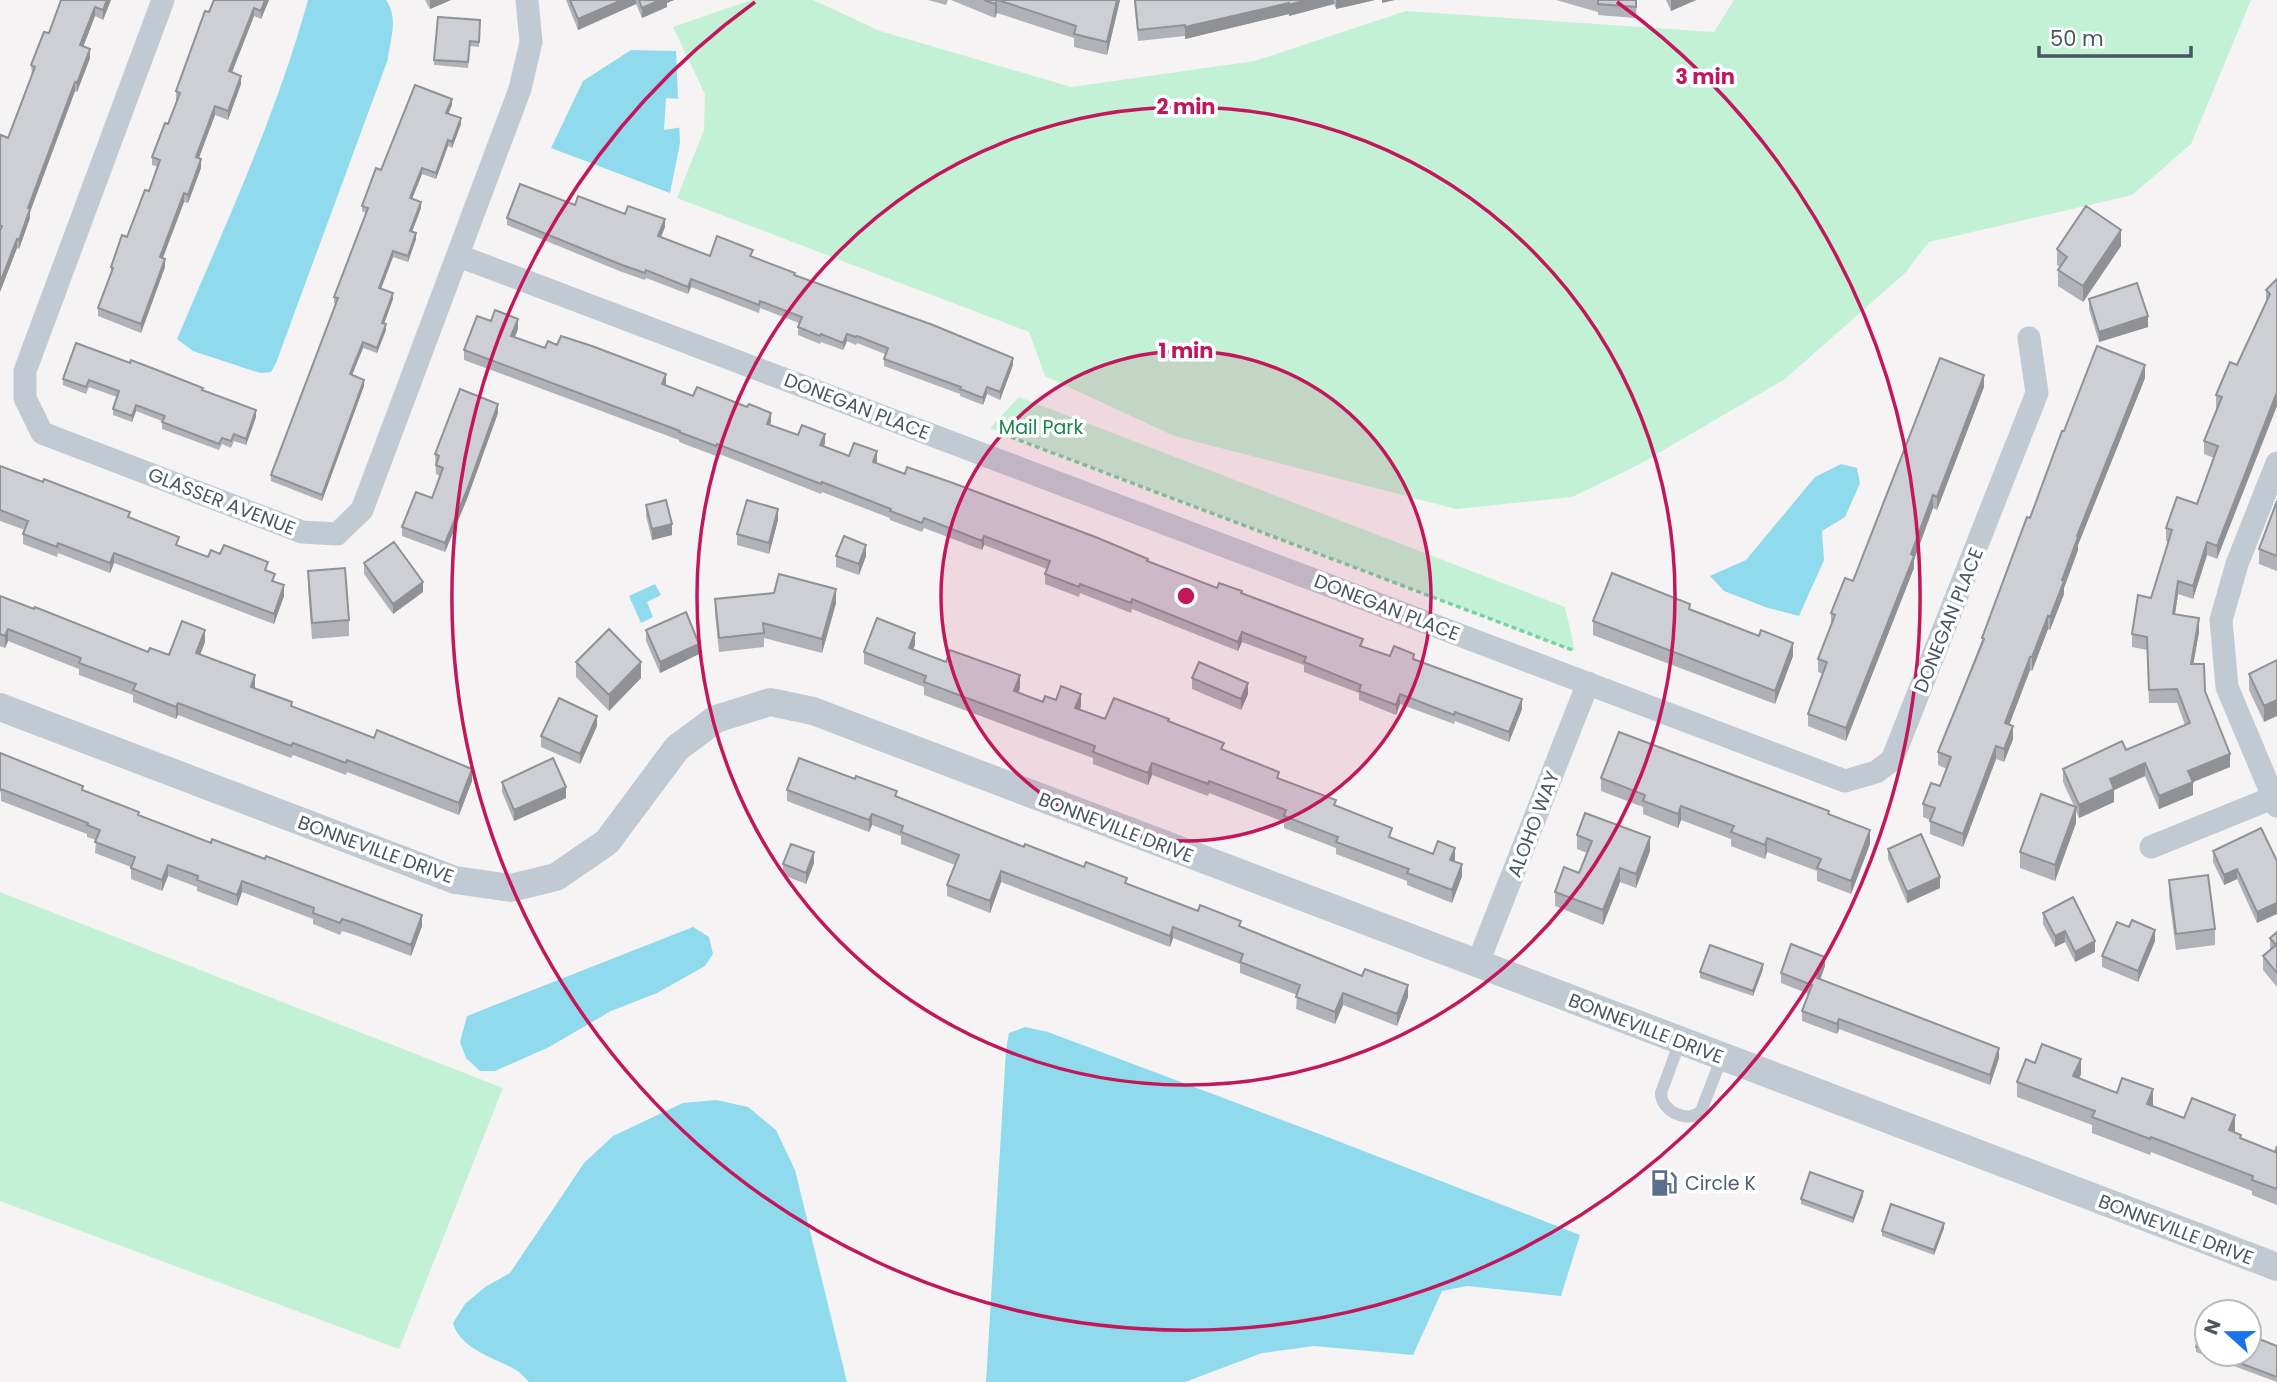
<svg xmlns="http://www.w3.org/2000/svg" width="2277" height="1382" font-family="Poppins,sans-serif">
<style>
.green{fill:#c3f1d5}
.water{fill:#90daee}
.pier{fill:#f5f3f3}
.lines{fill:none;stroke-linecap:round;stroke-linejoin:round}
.path{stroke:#7ad0a6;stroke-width:3.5;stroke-dasharray:5 3.5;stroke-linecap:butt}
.service{stroke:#c1cad2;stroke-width:12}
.minor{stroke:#c1cad2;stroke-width:23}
.tertiary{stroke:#c1cad2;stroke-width:28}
.wall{fill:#b0b2b7}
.shaded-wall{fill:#909195}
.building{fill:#cdcfd5;stroke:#909195;stroke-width:2}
.ring{fill:none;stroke:#c2185b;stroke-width:3.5}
.labels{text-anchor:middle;stroke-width:7;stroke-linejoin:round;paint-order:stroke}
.street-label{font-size:19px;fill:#4a5661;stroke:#fff}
.park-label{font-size:19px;fill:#17864f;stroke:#fff}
.service-label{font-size:19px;fill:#4e5e75;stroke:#fff;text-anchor:start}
.centre{fill:#c2185b;stroke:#fff;stroke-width:3.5}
.ring-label{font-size:21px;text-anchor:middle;font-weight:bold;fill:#c2185b;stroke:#fff;stroke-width:7;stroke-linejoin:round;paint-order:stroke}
</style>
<rect width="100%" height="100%" fill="#f5f3f3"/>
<path class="green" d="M 751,0 L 813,0 L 880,31 L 1071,87 L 1255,61 L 1406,11 L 1714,32 L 1734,0 L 2251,0 L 2191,144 L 2132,195 L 1929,242 L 1905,273 L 1785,379 L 1638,465 L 1572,497 L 1456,509 L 1174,436 L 1045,376 L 1029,332 L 677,198 L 704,130 L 705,94 L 673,27 Z
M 1019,397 L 1565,607 L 1575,651 L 990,428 Z
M 0,892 L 503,1088 L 399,1349 L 0,1201 Z"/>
<path class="water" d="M 308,0 L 386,0 C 399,19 390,38 388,59 L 276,363 L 271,372 L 260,373 L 193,351 L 177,339 C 224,228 276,116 308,0 Z
M 631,50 L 676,51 L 680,143 L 670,193 L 551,148 L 583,81 Z
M 1841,464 L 1857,468 L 1860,483 L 1845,517 L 1822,531 L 1824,560 L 1799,616 L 1765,607 L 1724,591 L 1710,576 L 1746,560 L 1815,477 Z
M 655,584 L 661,595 L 647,602 L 653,617 L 641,623 L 629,596 Z
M 693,927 L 709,937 L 713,954 L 705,966 L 657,993 L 611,1011 L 549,1047 L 495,1071 L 480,1071 L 466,1058 L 460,1042 L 467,1016 Z
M 1025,1027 L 1048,1032 L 1330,1138 L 1580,1235 L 1561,1296 L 1467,1286 L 1442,1291 L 1413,1355 L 1314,1346 L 1262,1353 L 1185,1382 L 986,1382 L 1006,1050 L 1009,1033 Z
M 716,1100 L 748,1107 L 776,1130 L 795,1170 L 847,1382 L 529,1382 C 525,1378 521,1373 516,1370 C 495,1358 460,1349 453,1323 L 465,1304 L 485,1287 L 510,1273 L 584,1163 L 613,1136 L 683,1103 Z"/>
<path class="pier" d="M 666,98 L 682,99 L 683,127 L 664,130 Z"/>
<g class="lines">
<path class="path" d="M 1003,434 L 1575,651"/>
<path class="service" d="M 1680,1041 L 1661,1093 C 1661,1112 1690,1124 1701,1111 L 1722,1057"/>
<path class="minor" d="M 163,0 L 25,371 L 25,398 L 42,433 L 302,532 L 337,534 L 362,510 L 520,89 L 531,42 L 527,0
M 459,256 L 1845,781 L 1876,772 L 1892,760 L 2037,393 L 2029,338
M 2277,463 L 2237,564 L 2221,620 L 2227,687 L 2277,806
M 2151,847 L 2277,796
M 1477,965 L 1588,683"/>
<path class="tertiary" d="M 0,707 L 455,880 L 511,888 L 556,877 L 607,842 L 677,748 L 716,719 L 770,702 L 813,711 L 2277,1267"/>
</g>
<path class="wall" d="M 61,0 L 111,0 L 103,20 L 95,16 L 83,47 L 90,58 L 77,92 L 75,91 L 30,212 L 30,218 L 19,249 L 17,248 L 0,292 L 0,139 L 8,138 L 32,75 L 31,65 L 49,33 Z
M 269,0 L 261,19 L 254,16 L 232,72 L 241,84 L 228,120 L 215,115 L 198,159 L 201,168 L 188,203 L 184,202 L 163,258 L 165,267 L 141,333 L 98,316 L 98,308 L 111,275 L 111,267 L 127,237 L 149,191 L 158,167 L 152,165 L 152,157 L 168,124 L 177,100 L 176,100 L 176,91 L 209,12 Z
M 425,0 L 451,0 L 430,9 Z
M 566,0 L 674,0 L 667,3 L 667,7 L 642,18 L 636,4 L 578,30 Z
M 928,0 L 948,0 L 946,5 Z
M 951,0 L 1120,0 L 1107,55 L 1074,47 L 1074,38 L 997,13 L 995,18 Z
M 1134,0 L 1375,0 L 1336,9 L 1334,4 L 1289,16 L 1289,14 L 1185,39 L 1185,36 L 1138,41 Z
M 1556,0 L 1637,0 L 1636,18 L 1598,15 L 1598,12 Z
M 1666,0 L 1696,0 L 1671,11 Z
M 480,25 L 479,47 L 470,46 L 468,68 L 434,65 L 434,60 Z
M 452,105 L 448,114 L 461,124 L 452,148 L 448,146 L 436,179 L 422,174 L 412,199 L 421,208 L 412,232 L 416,239 L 408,262 L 393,257 L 381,289 L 393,299 L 384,324 L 386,330 L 377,353 L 363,348 L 352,375 L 364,386 L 322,501 L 271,481 L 271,475 L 336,304 L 334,303 L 334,297 L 366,213 L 362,211 L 362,206 L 381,170 Z
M 575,205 L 625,214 L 665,227 L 661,237 L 710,256 L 753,257 L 1013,365 L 1000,400 L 987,394 L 983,405 L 960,396 L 960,394 L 884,366 L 884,359 L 885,354 L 857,343 L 856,345 L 847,341 L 843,350 L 821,342 L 820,344 L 798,335 L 798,327 L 799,323 L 760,308 L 759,313 L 691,287 L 688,294 L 646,278 L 645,280 L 622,272 L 507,225 L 507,218 Z
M 2121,246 L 2083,302 L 2058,286 L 2058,270 L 2060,267 L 2057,265 L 2057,249 Z
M 2277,279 L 2217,559 L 2207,555 L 2193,599 L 2178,594 L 2175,614 L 2199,632 L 2193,664 L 2205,691 L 2230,767 L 2193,782 L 2193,795 L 2159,809 L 2145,776 L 2114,790 L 2114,802 L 2079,818 L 2076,811 L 2076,823 L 2055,881 L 2020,868 L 2020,852 L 2074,806 L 2063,782 L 2063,769 L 2126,750 L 2185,725 L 2177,703 L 2149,703 L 2147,650 L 2132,647 L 2132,634 L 2151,598 L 2168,542 L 2166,541 L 2166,528 L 2197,504 L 2214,458 L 2204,454 L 2204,441 L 2217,409 L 2216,408 L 2216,395 L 2237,365 L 2266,303 L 2266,290 Z
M 2089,299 L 2148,327 L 2099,342 L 2089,309 Z
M 491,321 L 518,329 L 515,337 L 545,348 L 666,383 L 665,386 L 693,396 L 771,422 L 770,425 L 798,435 L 825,443 L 824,446 L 849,456 L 877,461 L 876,463 L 905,474 L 1148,561 L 1217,588 L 1242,593 L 1363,647 L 1390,656 L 1414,659 L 1522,709 L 1509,742 L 1455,721 L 1454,724 L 1400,704 L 1396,715 L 1359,700 L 1359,693 L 1304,672 L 1304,665 L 1242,642 L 1238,651 L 1132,609 L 1131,613 L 1080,593 L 1079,597 L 1045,584 L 1045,574 L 1047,569 L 984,545 L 982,550 L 924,528 L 922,532 L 890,520 L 890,518 L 822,492 L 821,494 L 717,453 L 716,456 L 679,442 L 679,440 L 464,360 L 464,350 Z
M 76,343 L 203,391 L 256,417 L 246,445 L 234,441 L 231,448 L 222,444 L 219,450 L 162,429 L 162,421 L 136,411 L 132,422 L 113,415 L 113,409 L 117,397 L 89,387 L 86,394 L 63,385 L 63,379 Z
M 2145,378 L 2078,545 L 2078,550 L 2064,588 L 2064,594 L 2050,630 L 2048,629 L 2032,671 L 2030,670 L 2009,725 L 2013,739 L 2004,762 L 1996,759 L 1963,847 L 1930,834 L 1930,820 L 1923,817 L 1923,804 L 1940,786 L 1947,769 L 1938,765 L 1938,752 L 2064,431 Z
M 1984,387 L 1937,510 L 1933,508 L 1914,560 L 1914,568 L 1846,741 L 1808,726 L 1808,714 L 1823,674 L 1818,672 L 1818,659 L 1831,625 L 1831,613 Z
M 498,413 L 467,499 L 445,552 L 402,536 L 402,527 L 432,498 L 440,476 L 436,474 L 435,454 Z
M 0,466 L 130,518 L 179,547 L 208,557 L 268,571 L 284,596 L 274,624 L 114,563 L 110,573 L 58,553 L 57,557 L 23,544 L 23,534 L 25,530 L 0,521 Z
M 2277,501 L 2277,571 L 2259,564 L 2259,549 Z
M 646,505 L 672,535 L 652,540 L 646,516 Z
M 778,520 L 769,554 L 737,545 L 737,534 Z
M 836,556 L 866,556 L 859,575 L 836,567 Z
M 364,563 L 423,592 L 393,614 L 364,574 Z
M 308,571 L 349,620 L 349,636 L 312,639 L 308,587 Z
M 0,596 L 148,652 L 169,655 L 205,642 L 200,655 L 255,688 L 292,707 L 472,781 L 459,815 L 347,772 L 346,775 L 293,755 L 291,758 L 178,715 L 176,719 L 133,702 L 133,695 L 79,675 L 79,669 L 8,641 L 5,648 L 0,646 Z
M 715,599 L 836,603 L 822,653 L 764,638 L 764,647 L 719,652 L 715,613 Z
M 1690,609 L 1793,656 L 1775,704 L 1593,635 L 1593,621 Z
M 646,630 L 699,654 L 660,673 L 646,641 Z
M 915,645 L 913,649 L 1020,688 L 1018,692 L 1043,702 L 1056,700 L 1081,706 L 1080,710 L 1105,719 L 1169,722 L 1279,779 L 1336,806 L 1392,838 L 1433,854 L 1455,860 L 1454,861 L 1462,876 L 1452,903 L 1407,885 L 1407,881 L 1336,854 L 1336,848 L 1284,828 L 1284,822 L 1209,793 L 1208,796 L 1152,775 L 1148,785 L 1093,764 L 1093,758 L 924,695 L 924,687 L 864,664 L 864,652 Z
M 2277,660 L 2264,722 L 2249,690 L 2249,674 Z
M 576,662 L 641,678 L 609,711 L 576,677 Z
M 1192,678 L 1248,694 L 1241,710 L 1192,689 Z
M 597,726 L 580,764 L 541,747 L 541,736 Z
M 0,753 L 139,816 L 422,926 L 411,956 L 355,935 L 342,931 L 340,935 L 313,924 L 313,919 L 242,892 L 237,906 L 197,891 L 197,887 L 168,876 L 162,891 L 131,879 L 131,867 L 95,853 L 96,840 L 87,837 L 87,834 L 1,801 Z
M 1601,778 L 1829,815 L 1870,844 L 1851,894 L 1817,881 L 1817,871 L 1767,852 L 1765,859 L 1731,846 L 1731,839 L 1681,820 L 1678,828 L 1643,814 L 1643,807 L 1601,791 Z
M 502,782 L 566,798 L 514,821 L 502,792 Z
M 787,790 L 897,797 L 1024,847 L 1127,883 L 1241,927 L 1408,997 L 1397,1026 L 1343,1005 L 1335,1024 L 1296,1009 L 1297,995 L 1240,973 L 1240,964 L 1173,938 L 1170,947 L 1001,882 L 990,913 L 947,896 L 947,885 L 955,865 L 901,844 L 901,836 L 872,825 L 869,832 L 787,801 Z
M 2261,828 L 2257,923 L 2237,879 L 2224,885 L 2213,862 L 2213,851 Z
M 1577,835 L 1650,851 L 1636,888 L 1620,882 L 1603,925 L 1555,906 L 1555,892 L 1579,873 L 1587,853 L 1577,849 Z
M 1888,849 L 1940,888 L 1907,903 L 1888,859 Z
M 814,863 L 806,884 L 783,875 L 783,864 Z
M 2169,880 L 2215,929 L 2215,945 L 2176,950 L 2169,896 Z
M 2043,913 L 2095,952 L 2075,962 L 2065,942 L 2055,947 L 2043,924 Z
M 2129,927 L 2155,941 L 2138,982 L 2102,967 L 2102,956 Z
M 2277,932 L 2277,987 L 2263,970 L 2263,956 L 2270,950 L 2270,938 Z
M 1825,966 L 1820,980 L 1999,1058 L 1990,1085 L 1839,1029 L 1837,1034 L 1802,1021 L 1802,1011 L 1809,994 L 1781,983 L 1781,973 Z
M 1763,969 L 1753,996 L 1700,978 L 1700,972 Z
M 2035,1063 L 2081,1074 L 2079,1078 L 2117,1093 L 2153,1105 L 2152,1106 L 2184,1118 L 2235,1130 L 2235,1132 L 2241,1139 L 2275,1152 L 2277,1146 L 2277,1205 L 2252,1195 L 2252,1191 L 2151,1152 L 2150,1155 L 2092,1133 L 2092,1125 L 2017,1097 L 2017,1082 Z
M 1863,1196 L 1853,1223 L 1801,1204 L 1801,1199 Z
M 1944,1228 L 1934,1255 L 1882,1236 L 1882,1231 Z
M 2207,1320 L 2207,1354 L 2249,1354 L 2277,1346 L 2277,1382 L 2196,1352 L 2196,1347 Z"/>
<path class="shaded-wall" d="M 107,0 L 111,0 L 103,20 L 103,10 Z
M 265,0 L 269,0 L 261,19 L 261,11 Z
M 430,0 L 451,0 L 430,9 Z
M 622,0 L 636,0 L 636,4 L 578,30 L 578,19 Z
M 660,0 L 674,0 L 667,3 L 667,7 L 642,18 L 642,8 Z
M 997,0 L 997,13 L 995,18 L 995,4 Z
M 1117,0 L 1120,0 L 1107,55 L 1107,42 Z
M 1306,0 L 1334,0 L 1334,4 L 1289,16 L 1289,5 Z
M 1336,0 L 1375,0 L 1336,9 Z
M 1382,0 L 1395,0 L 1382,3 Z
M 1671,0 L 1696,0 L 1671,11 Z
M 1289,3 L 1289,14 L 1185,39 L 1185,27 Z
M 95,7 L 95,16 L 80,55 L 80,45 Z
M 254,8 L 254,16 L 229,80 L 229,71 Z
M 90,49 L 90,58 L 77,92 L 77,83 Z
M 241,76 L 241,84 L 228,120 L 228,111 Z
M 75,82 L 75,91 L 30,212 L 30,218 L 19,249 L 19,240 L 28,208 Z
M 452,99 L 452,105 L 446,119 L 446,113 Z
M 215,106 L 215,115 L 196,166 L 196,157 Z
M 461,118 L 461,124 L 452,148 L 452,142 Z
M 448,140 L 448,146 L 436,179 L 436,173 Z
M 201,159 L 201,168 L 188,203 L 188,195 Z
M 422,168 L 422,174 L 410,204 L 410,198 Z
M 184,193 L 184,202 L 160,265 L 160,257 Z
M 421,202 L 421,208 L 410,237 L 410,231 Z
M 665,219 L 665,227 L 658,244 L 658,236 Z
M 2121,230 L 2121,246 L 2083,302 L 2083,286 Z
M 416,233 L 416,239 L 408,262 L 408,256 Z
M 17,239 L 17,248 L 0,292 L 0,283 Z
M 393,251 L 393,257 L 379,294 L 379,288 Z
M 165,259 L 165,267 L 141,333 L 141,324 Z
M 691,279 L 691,287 L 688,294 L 688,287 Z
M 393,293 L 393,299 L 382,329 L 382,323 Z
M 2148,316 L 2148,327 L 2099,342 L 2099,332 Z
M 518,319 L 518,329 L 511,345 L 511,336 Z
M 386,324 L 386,330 L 377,353 L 377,348 Z
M 847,334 L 847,341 L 843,350 L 843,343 Z
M 363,342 L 363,348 L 350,380 L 350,374 Z
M 1013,358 L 1013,365 L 1000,400 L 1000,392 Z
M 2145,365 L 2145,378 L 2078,545 L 2078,550 L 2064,588 L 2064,594 L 2050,630 L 2050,617 L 2077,536 Z
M 666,374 L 666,383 L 662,394 L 662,384 Z
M 1984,375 L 1984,387 L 1937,510 L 1937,497 Z
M 364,380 L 364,386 L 322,501 L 322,495 Z
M 2277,380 L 2277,406 L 2217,559 L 2217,546 Z
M 987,387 L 987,394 L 983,405 L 983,398 Z
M 498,404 L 498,413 L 467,499 L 445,552 L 445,543 Z
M 136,405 L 136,411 L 132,422 L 132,416 Z
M 256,410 L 256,417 L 246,445 L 246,439 Z
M 771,413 L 771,422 L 767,433 L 767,424 Z
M 825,434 L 825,443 L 820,454 L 820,445 Z
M 877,451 L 877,461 L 873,472 L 873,462 Z
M 1933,495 L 1933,508 L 1914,560 L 1914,568 L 1846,741 L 1846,728 Z
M 778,509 L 778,520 L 769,554 L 769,543 Z
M 672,524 L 672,535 L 652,540 L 652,529 Z
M 984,536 L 984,545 L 982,550 L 982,541 Z
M 2207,542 L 2207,555 L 2193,599 L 2193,586 Z
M 866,545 L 866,556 L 859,575 L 859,564 Z
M 114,553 L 114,563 L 110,573 L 110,563 Z
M 2178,581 L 2178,594 L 2173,627 L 2173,614 Z
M 423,582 L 423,592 L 393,614 L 393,604 Z
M 284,585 L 284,596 L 274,624 L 274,614 Z
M 836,589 L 836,603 L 822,653 L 822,639 Z
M 2048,616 L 2048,629 L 2032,671 L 2032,657 Z
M 2199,618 L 2199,632 L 2191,677 L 2191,664 Z
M 8,629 L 8,641 L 5,648 L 5,636 Z
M 205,630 L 205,642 L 196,665 L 196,653 Z
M 1242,632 L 1242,642 L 1238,651 L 1238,642 Z
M 915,633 L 915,645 L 909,660 L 909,648 Z
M 1793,643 L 1793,656 L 1775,704 L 1775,691 Z
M 699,644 L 699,654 L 660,673 L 660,662 Z
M 2030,657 L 2030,670 L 2005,736 L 2005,723 Z
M 641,662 L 641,678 L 609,711 L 609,695 Z
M 255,675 L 255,687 L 251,699 L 251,687 Z
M 1020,675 L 1020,688 L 1014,703 L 1014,691 Z
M 1248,683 L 1248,694 L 1241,710 L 1241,699 Z
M 1081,694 L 1081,706 L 1075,720 L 1075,708 Z
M 1400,694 L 1400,704 L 1396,715 L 1396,705 Z
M 1522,699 L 1522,709 L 1509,742 L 1509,732 Z
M 2277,700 L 2277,716 L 2264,722 L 2264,706 Z
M 178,703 L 178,715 L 176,719 L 176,707 Z
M 597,716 L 597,726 L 580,764 L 580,754 Z
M 2013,726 L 2013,739 L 2004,762 L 2004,749 Z
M 1996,746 L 1996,759 L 1963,847 L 1963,834 Z
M 2230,754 L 2230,767 L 2193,782 L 2193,795 L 2159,809 L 2159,796 L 2188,771 Z
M 1152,763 L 1152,775 L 1148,785 L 1148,773 Z
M 2145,763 L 2145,776 L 2114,790 L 2114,802 L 2079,818 L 2079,805 L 2110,779 Z
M 472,769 L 472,781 L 459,815 L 459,803 Z
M 566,787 L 566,798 L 514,821 L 514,810 Z
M 1681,806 L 1681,820 L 1678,828 L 1678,814 Z
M 2076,807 L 2076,823 L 2055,881 L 2055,865 Z
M 872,814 L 872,825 L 869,832 L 869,820 Z
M 1870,830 L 1870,844 L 1851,894 L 1851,881 Z
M 1650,837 L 1650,851 L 1636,888 L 1636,874 Z
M 1767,838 L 1767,852 L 1765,859 L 1765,845 Z
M 1455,848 L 1455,860 L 1450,872 L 1450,860 Z
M 814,852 L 814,863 L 806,884 L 806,873 Z
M 1462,864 L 1462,876 L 1452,903 L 1452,890 Z
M 168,865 L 168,876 L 162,891 L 162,880 Z
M 1620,868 L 1620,882 L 1603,925 L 1603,910 Z
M 2237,869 L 2237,879 L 2224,885 L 2224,875 Z
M 1001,871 L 1001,882 L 990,913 L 990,901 Z
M 1940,877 L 1940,888 L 1907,903 L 1907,892 Z
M 242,881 L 242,892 L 237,906 L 237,895 Z
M 2277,903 L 2277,914 L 2257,923 L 2257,912 Z
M 422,915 L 422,926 L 411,956 L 411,945 Z
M 1173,927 L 1173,938 L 1170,947 L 1170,936 Z
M 2155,930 L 2155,941 L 2138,982 L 2138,971 Z
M 2065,931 L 2065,942 L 2055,947 L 2055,936 Z
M 2095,941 L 2095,952 L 2075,962 L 2075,952 Z
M 1825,957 L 1825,966 L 1817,988 L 1817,978 Z
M 1763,964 L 1763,969 L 1753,996 L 1753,991 Z
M 1408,985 L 1408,997 L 1397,1026 L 1397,1014 Z
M 1343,993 L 1343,1005 L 1335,1024 L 1335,1012 Z
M 1839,1019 L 1839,1029 L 1837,1034 L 1837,1024 Z
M 1999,1048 L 1999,1058 L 1990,1085 L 1990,1075 Z
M 2081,1059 L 2081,1074 L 2073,1091 L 2073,1076 Z
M 2153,1089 L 2153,1105 L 2147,1120 L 2147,1104 Z
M 2235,1115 L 2235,1130 L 2229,1145 L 2229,1130 Z
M 1863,1191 L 1863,1196 L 1853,1223 L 1853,1218 Z
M 1944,1223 L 1944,1228 L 1934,1255 L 1934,1250 Z"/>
<path class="building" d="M 61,0 L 107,0 L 103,10 L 95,7 L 80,45 L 90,49 L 77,83 L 75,82 L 28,208 L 30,209 L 19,240 L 17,239 L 0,283 L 0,231 L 2,226 L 0,225 L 0,139 L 1,135 L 8,138 L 35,67 L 31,65 L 44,32 L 49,33 Z
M 214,0 L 265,0 L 261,11 L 254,8 L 229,71 L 241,76 L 228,111 L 215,106 L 196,157 L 201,159 L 188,195 L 184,193 L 160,257 L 165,259 L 141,324 L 98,308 L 113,268 L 111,267 L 122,235 L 127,237 L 145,190 L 149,191 L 160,160 L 152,157 L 165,123 L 168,124 L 180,93 L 176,91 L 205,11 L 209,12 Z
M 570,0 L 622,0 L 578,19 Z
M 639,0 L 660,0 L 642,8 Z
M 984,0 L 997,0 L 995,4 Z
M 998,0 L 1117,0 L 1107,42 L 1074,34 L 1076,26 Z
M 1135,0 L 1306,0 L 1289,5 L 1289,3 L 1185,27 L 1185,25 L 1138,30 Z
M 1597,0 L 1636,0 L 1636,7 L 1598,4 L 1598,0 Z
M 438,17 L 480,20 L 479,42 L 470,41 L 468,62 L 434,60 Z
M 415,85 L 452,99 L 446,113 L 461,118 L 452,142 L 448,140 L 436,173 L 422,168 L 410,198 L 421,202 L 410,231 L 416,233 L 408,256 L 393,251 L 379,288 L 393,293 L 382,323 L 386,324 L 377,348 L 363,342 L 350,374 L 364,380 L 322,495 L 271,475 L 338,298 L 334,297 L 368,208 L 362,206 L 376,168 L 381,170 Z
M 520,184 L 575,205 L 578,196 L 625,214 L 628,206 L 665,219 L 658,236 L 710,256 L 717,236 L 753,250 L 750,256 L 795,273 L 794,275 L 933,325 L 1013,358 L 1000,392 L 987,387 L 983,398 L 960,389 L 961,387 L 884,359 L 888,348 L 857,336 L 856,337 L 847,334 L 843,343 L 821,334 L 820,336 L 798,327 L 802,317 L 760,301 L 759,305 L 691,279 L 688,287 L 646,270 L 645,273 L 622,265 L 507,218 Z
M 2086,206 L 2121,230 L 2083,286 L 2058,270 L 2067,257 L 2057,249 Z
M 2277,279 L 2277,392 L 2217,546 L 2207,542 L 2193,586 L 2178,581 L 2173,614 L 2199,618 L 2191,664 L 2204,664 L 2205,691 L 2230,754 L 2188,771 L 2193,782 L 2159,796 L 2145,763 L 2110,779 L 2114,789 L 2079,805 L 2063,769 L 2122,741 L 2126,750 L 2190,723 L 2177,689 L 2149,690 L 2147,637 L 2132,634 L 2138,595 L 2151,598 L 2172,530 L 2166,528 L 2177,497 L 2197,504 L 2218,446 L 2204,441 L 2222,397 L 2216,395 L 2230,362 L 2237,365 L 2270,294 L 2266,290 Z
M 2137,283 L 2148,316 L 2099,332 L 2089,299 Z
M 495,310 L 518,319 L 511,336 L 545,348 L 548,341 L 557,345 L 561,336 L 592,346 L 666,374 L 662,384 L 693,396 L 697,387 L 747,407 L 749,404 L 771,413 L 767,424 L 798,435 L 802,425 L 825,434 L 820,445 L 849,456 L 854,443 L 877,451 L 873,462 L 905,474 L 907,467 L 953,483 L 1098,538 L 1148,559 L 1147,561 L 1217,588 L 1219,583 L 1242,591 L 1241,593 L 1363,639 L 1360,646 L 1390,656 L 1394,646 L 1414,654 L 1413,659 L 1522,699 L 1509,732 L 1455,712 L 1454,715 L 1400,694 L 1396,705 L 1359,691 L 1361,685 L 1304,662 L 1306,657 L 1242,632 L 1238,642 L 1132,599 L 1131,603 L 1080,584 L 1079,587 L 1045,574 L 1050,561 L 984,536 L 982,541 L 924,518 L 922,523 L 890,511 L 891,509 L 822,482 L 821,484 L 717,444 L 716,446 L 679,432 L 680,431 L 464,350 L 477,316 L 491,321 Z
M 76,343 L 130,363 L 131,360 L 157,370 L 203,388 L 202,390 L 256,410 L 246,439 L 234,434 L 231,441 L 222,438 L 219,444 L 162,422 L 165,416 L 136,405 L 132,416 L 113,409 L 119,391 L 89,380 L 86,387 L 63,379 Z
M 2097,346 L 2145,365 L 2077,536 L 2078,537 L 2062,580 L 2064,581 L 2050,617 L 2048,616 L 2032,657 L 2030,657 L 2005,723 L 2013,726 L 2004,749 L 1996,746 L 1963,834 L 1930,821 L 1935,808 L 1923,804 L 1931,783 L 1940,786 L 1951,757 L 1938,752 L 1984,639 L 1982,638 L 2027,517 L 2030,518 L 2062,431 L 2064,431 Z
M 1940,358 L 1984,375 L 1937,497 L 1933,495 L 1911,554 L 1914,556 L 1846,728 L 1808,714 L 1827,662 L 1818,659 L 1835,615 L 1831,613 L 1845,578 L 1853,581 Z
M 460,389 L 498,404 L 467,490 L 445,543 L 402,527 L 416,492 L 432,498 L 443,468 L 436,465 L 439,456 L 435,454 Z
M 0,466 L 43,482 L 44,479 L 130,512 L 128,517 L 179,537 L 176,545 L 208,557 L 211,550 L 220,554 L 224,545 L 268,562 L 265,570 L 275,574 L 272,581 L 284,585 L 274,614 L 114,553 L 110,563 L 58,543 L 57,547 L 23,534 L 28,521 L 0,510 Z
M 666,500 L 672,524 L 652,529 L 646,505 Z
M 747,500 L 778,509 L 769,543 L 737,534 Z
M 2277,501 L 2277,556 L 2259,549 Z
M 844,536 L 866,545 L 859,564 L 836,556 Z
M 394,542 L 423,582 L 393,604 L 364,563 Z
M 345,568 L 349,620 L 312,623 L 308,571 Z
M 1612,573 L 1690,604 L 1689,609 L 1759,636 L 1761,630 L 1793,643 L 1775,691 L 1593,621 Z
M 779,574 L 836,589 L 822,639 L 763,623 L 764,633 L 719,638 L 715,599 L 774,593 Z
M 0,596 L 34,609 L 35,607 L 148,652 L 150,648 L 169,655 L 182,621 L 205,630 L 196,653 L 255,675 L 251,687 L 292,702 L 291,706 L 374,738 L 377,730 L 472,769 L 459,803 L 347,760 L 346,763 L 293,743 L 291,746 L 178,703 L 176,707 L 133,690 L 136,684 L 79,663 L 81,658 L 8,629 L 5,636 L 0,634 Z
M 686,612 L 699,644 L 660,662 L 646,630 Z
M 877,618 L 915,633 L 909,648 L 946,662 L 950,650 L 1020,675 L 1014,691 L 1043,702 L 1045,696 L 1056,700 L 1061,686 L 1081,694 L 1075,708 L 1105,719 L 1114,698 L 1169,719 L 1168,721 L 1224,743 L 1221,749 L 1279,772 L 1277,778 L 1336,800 L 1334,805 L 1392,828 L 1389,837 L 1433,854 L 1438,841 L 1455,848 L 1450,860 L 1462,864 L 1452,890 L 1407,873 L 1409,869 L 1336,842 L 1338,837 L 1284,816 L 1286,810 L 1209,781 L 1208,784 L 1152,763 L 1148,773 L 1093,752 L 1095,746 L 924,682 L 926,676 L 864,652 Z
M 609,629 L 641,662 L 609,695 L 576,662 Z
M 2277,660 L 2277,700 L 2264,706 L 2249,674 Z
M 1199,662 L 1248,683 L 1241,699 L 1192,678 Z
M 559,698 L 597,716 L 580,754 L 541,736 Z
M 1619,732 L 1829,811 L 1828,814 L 1870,830 L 1851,881 L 1817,868 L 1821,859 L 1767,838 L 1765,845 L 1731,832 L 1734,826 L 1681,806 L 1678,814 L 1643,801 L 1645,795 L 1601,778 Z
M 0,753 L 83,786 L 82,790 L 139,812 L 138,815 L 211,843 L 212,839 L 265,859 L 266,856 L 422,915 L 411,945 L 355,923 L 342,919 L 340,923 L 313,913 L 314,908 L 242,881 L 237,895 L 197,880 L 198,876 L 168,865 L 162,880 L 131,868 L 135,857 L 95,842 L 100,830 L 87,825 L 88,823 L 1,789 L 0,791 Z
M 553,758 L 566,787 L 514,810 L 502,782 Z
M 799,758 L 855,779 L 856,776 L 897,791 L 895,796 L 1024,847 L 1025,844 L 1084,867 L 1086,862 L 1127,878 L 1125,883 L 1198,911 L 1200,905 L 1241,921 L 1239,926 L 1362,976 L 1365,969 L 1408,985 L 1397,1014 L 1343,993 L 1335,1012 L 1296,997 L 1300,985 L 1240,962 L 1243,954 L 1173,927 L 1170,936 L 1001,871 L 990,901 L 947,885 L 959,855 L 901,832 L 903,826 L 872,814 L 869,820 L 787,790 Z
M 2041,794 L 2076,807 L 2055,865 L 2020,852 Z
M 1585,813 L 1650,837 L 1636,874 L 1620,868 L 1603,910 L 1555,892 L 1564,867 L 1579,873 L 1592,841 L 1577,835 Z
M 2261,828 L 2277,861 L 2277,903 L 2257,912 L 2237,869 L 2224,875 L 2213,851 Z
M 1921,834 L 1940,877 L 1907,892 L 1888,849 Z
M 791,844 L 814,852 L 806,873 L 783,864 Z
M 2208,875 L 2215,929 L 2176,934 L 2169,880 Z
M 2073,897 L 2095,941 L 2075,952 L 2065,931 L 2055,936 L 2043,913 Z
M 2132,920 L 2155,930 L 2138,971 L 2102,956 L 2117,922 L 2129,927 Z
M 2277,932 L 2277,973 L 2263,956 L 2276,945 L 2270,938 Z
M 1791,944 L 1825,957 L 1817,978 L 1999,1048 L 1990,1075 L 1839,1019 L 1837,1024 L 1802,1011 L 1812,985 L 1781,973 Z
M 1710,945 L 1763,964 L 1753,991 L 1700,972 Z
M 2042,1044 L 2081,1059 L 2073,1076 L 2117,1093 L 2122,1078 L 2153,1089 L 2147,1104 L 2184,1118 L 2192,1098 L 2235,1115 L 2229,1130 L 2241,1135 L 2240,1138 L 2275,1152 L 2277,1146 L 2277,1189 L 2252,1180 L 2253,1176 L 2151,1137 L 2150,1139 L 2092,1117 L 2095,1111 L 2017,1082 L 2026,1059 L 2035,1063 Z
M 1810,1172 L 1863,1191 L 1853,1218 L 1801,1199 Z
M 1891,1204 L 1944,1223 L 1934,1250 L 1882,1231 Z
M 2206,1319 L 2207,1320 L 2207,1351 L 2196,1347 Z
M 2249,1335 L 2277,1346 L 2277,1377 L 2216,1354 L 2249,1354 Z"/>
<circle cx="1186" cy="596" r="245" fill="#c2185b" fill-opacity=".12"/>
<g class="ring">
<circle cx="1186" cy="596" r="245"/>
<circle cx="1186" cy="596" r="489"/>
<path d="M1617 2A734 734 0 1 1 755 2"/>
</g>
<defs>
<symbol id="fuel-bare" viewBox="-9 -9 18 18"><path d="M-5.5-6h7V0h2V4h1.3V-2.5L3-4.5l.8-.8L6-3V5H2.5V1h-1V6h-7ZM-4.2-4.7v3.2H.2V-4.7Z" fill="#5c6f8a" stroke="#fff" stroke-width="2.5" paint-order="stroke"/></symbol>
</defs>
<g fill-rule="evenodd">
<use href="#fuel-bare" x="1645" y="1164" width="38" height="38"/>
</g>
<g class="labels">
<g class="street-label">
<text transform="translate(857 406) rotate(21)" y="7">DONEGAN PLACE</text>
<text transform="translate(222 501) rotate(21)" y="7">GLASSER AVENUE</text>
<text transform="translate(1387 607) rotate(21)" y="7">DONEGAN PLACE</text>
<text transform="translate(1948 620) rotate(-68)" y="7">DONEGAN PLACE</text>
<text transform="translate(1533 824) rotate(-69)" y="7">ALOHO WAY</text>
<text transform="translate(1116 827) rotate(21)" y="7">BONNEVILLE DRIVE</text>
<text transform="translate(376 849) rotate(20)" y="7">BONNEVILLE DRIVE</text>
<text transform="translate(1646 1028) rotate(21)" y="7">BONNEVILLE DRIVE</text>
<text transform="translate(2176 1229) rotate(21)" y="7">BONNEVILLE DRIVE</text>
</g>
<g class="park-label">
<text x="1041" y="434">Mail Park</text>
</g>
<g class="service-label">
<text x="1685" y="1190">Circle K</text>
</g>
</g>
<circle cx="1186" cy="596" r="10" class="centre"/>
<g class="ring-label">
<text x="1705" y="84">3 min</text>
<text x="1186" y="114">2 min</text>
<text x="1186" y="358">1 min</text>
</g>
<g transform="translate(2228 1333) rotate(291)"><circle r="33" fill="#ffffff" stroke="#b7bbc0" stroke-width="2"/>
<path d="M0-5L12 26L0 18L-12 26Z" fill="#1a73e8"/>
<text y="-10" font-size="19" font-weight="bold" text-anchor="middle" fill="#4a5661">N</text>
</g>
<path d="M2039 46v10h152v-10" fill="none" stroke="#4a5661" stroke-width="3.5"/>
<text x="2050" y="46" font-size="21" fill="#4a5661" stroke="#ffffff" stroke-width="5" paint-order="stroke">50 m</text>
</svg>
